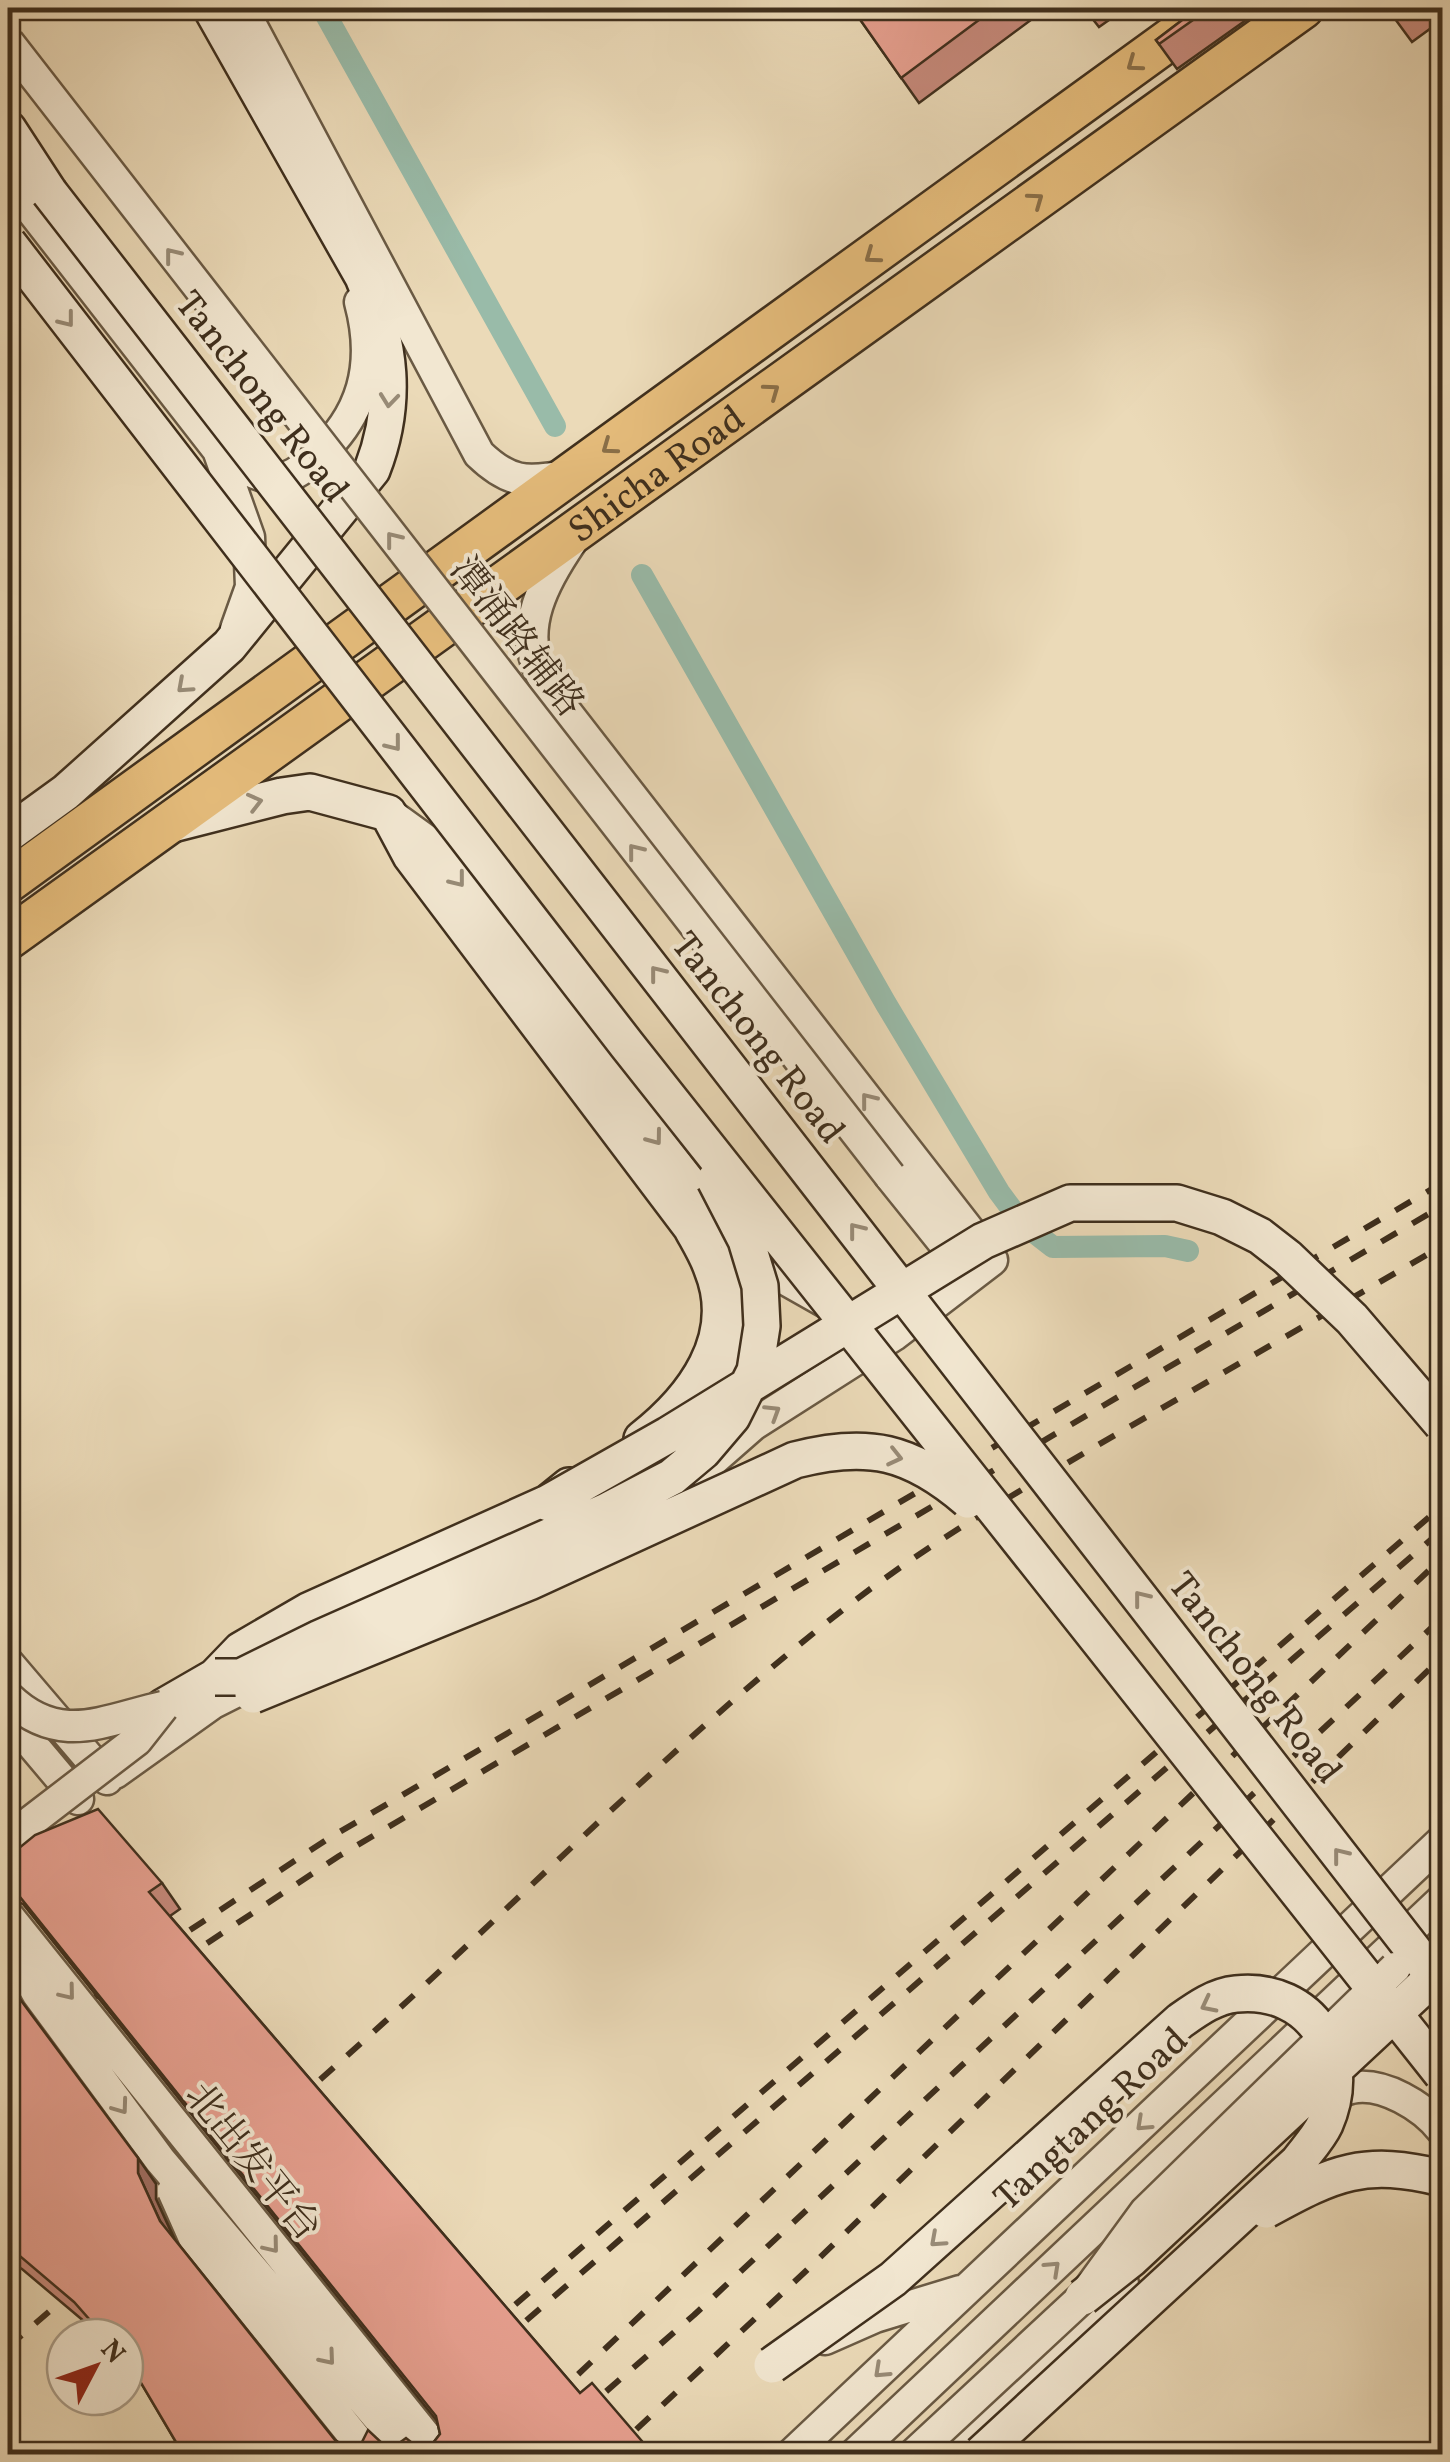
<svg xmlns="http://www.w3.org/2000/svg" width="1450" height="2462" font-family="Vollkorn,'Noto Serif SC',serif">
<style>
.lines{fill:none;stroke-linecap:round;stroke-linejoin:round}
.canal{stroke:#99bba9;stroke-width:22}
.tertiary-casing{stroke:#6a5a44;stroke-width:35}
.secondary-casing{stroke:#3f2f1d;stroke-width:40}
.primary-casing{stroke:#3f2f1d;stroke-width:45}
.tertiary{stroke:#f2e7d1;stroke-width:30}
.secondary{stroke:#f2e7d1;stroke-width:35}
.primary{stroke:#e6bd7c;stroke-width:40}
.rail{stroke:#3f2f1d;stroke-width:6;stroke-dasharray:18 18;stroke-linecap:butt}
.tertiary-bridge-casing{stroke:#6a5a44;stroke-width:35;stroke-linecap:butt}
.secondary-bridge-casing{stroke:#3f2f1d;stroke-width:40;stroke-linecap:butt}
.tertiary-bridge{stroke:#f2e7d1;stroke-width:30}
.secondary-bridge{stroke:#f2e7d1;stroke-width:35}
.wall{fill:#c78a7c;stroke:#3f2f1d;stroke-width:2.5}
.shaded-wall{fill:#a27065;stroke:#3f2f1d;stroke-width:2.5}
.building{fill:#e7a090;stroke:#3f2f1d;stroke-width:2.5}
.oneway{stroke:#8a6f48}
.oneway2{stroke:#988b77}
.labels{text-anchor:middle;stroke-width:8;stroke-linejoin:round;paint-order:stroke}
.street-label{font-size:38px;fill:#3f2f1d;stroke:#f2e7d1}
</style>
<rect width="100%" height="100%" fill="#ebdab8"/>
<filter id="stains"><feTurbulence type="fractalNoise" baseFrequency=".002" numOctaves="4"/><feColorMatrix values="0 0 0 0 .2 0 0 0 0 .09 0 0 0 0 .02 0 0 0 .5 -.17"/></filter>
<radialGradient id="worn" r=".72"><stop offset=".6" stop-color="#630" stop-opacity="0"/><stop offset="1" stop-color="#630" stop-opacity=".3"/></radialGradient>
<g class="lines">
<path class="canal" d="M 322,8 L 555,426
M 642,575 L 886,1004 L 999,1192 L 1022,1223 L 1053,1247 L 1165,1246 L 1188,1251"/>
<defs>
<path id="tertiary" d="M 242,8 L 479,454 C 509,483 526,483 566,476
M 8,180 L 218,450 C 237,464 256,479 281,478 C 293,477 306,466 315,458 C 363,416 377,365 360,302
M 218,450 L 249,537 L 251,587 L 236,629
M 571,542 C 545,580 518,628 541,674 C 547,686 556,697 563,708 L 992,1260 L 894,1335 L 753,1425 L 696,1475
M 391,815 L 431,844 L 735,1240 L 783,1278 L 829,1304
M 890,1176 L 968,1273
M 711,1418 C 729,1360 748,1304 736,1243
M 552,1518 L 668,1460
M 8,1663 L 107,1779
M 8,1716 L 78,1799
M 115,1773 L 213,1703 L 265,1677
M 1317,2108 C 1326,2101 1339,2091 1351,2088 C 1383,2081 1424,2107 1442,2130
M 825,2339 L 875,2317 L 960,2291
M 792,2454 L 1442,1841
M 855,2454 L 1442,1900
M 937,2454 L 1123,2284"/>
<path id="secondary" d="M 8,129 L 49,192
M 176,823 L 282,796 L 310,792 L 388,813 L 411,856 L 691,1227 C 698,1240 707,1254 712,1269 C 740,1338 693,1399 642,1439
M 8,834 L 66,792 L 229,646 L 372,470 C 398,403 391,343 363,277 L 211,8
M 163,1707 L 215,1677 L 241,1650 L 308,1611 L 548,1503 L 569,1486"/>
<g id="primary">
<path d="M 8,882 L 1213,8"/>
<path id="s1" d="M 8,939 L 1303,8"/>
</g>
</defs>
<use href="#tertiary" class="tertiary-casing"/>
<use href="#secondary" class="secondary-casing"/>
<use href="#primary" class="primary-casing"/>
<use href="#tertiary" class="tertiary"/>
<use href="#secondary" class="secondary"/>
<use href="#primary" class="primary"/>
<path class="rail" d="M 160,1950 L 326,1840 L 1442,1183
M 177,1963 L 339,1856 L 1442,1206
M 8,2063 L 119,1979
M 8,2091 L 133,1995
M 293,2103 C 482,1941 652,1758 849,1605 C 937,1537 1033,1483 1129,1427 C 1234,1367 1338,1306 1442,1246
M 141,2233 L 247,2142
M 488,2328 L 1442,1506
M 499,2344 L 1442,1530
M 8,2347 L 80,2285
M 552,2399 L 1442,1558
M 579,2415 L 694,2315 L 1442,1618
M 341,2454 L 435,2374
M 370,2454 L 446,2389
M 610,2454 L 807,2270 L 1442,1657"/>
<defs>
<path id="tertiary-bridge" d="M 8,42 L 890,1176
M 8,1697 C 59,1747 104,1720 163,1707
M 8,1839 L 137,1740 L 163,1707
M 8,1916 L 440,2454
M 9,1943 L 37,1993 L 160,2160 L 409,2454
M 173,2191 L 193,2236 L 368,2454
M 914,2454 L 1083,2297 L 1145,2212 L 1395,1968"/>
<path id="secondary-bridge" d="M 49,192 L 1442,1987
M 8,243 L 627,1045 L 1442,2074
M 548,1503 L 668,1435 L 983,1241 L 1070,1203 L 1177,1203 L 1222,1217 L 1260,1236 L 1287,1257 L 1352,1319 L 1442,1424
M 215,1677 L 241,1677 L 320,1638 L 607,1511 L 672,1477 L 703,1451 L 732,1417 L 755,1371 L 762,1326 L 760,1286 L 746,1240 L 715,1180
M 253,1695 L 529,1582 L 795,1460 C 868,1441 911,1451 968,1500
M 1266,2210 C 1335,2172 1364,2159 1442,2178
M 1083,2297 L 1131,2259 L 1442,1969
M 772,2365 L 893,2279 L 1180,2021 C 1197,2009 1215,1996 1236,1994 C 1312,1986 1355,2057 1325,2124 C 1319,2137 1307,2150 1298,2162 L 981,2454"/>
</defs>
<use href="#tertiary-bridge" class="tertiary-bridge-casing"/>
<use href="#secondary-bridge" class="secondary-bridge-casing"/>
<use href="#tertiary-bridge" class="tertiary-bridge"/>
<use href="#secondary-bridge" class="secondary-bridge"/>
</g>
<path class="wall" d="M 852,8 L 1047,8 L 919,103 Z
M 1084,8 L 1126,8 L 1099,27 Z
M 1198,8 L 1263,8 L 1177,69 L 1156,40 Z
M 1387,8 L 1442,8 L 1442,20 L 1412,42 Z
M 8,1857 L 162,1883 L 180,1909 L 170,1916 L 580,2393 L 653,2454 L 183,2454 L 143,2386 L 125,2365 L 125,2337 L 100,2337 L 92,2328 L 22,2269 L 8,2261 L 8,1979 L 17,1996 L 156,2184 L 156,2199 L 175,2240 L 335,2440 L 344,2446 L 416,2446 L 433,2443 L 440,2434 L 437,2421 L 23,1904 L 8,1898 Z"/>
<path class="shaded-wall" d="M 138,2158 L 156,2184 L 156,2199 L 178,2247 L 160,2221 L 138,2173 Z"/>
<path class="building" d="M 852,8 L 995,8 L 901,78 Z
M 1198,8 L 1210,8 L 1159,44 L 1156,40 Z
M 1387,8 L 1406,8 L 1394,17 Z
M 98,1809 L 162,1883 L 149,1892 L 580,2393 L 592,2383 L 653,2454 L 183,2454 L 134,2371 L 125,2361 L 125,2337 L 105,2337 L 74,2302 L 8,2246 L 8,1983 L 138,2158 L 138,2173 L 160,2221 L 335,2440 L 344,2446 L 354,2446 L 362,2442 L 368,2430 L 385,2446 L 395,2446 L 406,2438 L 416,2446 L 433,2443 L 440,2434 L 436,2416 L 8,1882 L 8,1857 L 35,1835 Z
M 8,2444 L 16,2454 L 8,2454 Z"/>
<defs><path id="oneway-chevron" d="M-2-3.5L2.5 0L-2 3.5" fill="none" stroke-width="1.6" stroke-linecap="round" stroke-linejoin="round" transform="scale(2.5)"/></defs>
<g class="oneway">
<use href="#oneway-chevron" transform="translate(1134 64) rotate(144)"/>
<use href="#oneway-chevron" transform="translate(1036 200) rotate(-36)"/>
<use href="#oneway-chevron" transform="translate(872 256) rotate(144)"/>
<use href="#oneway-chevron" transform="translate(772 391) rotate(-36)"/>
<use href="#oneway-chevron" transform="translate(609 447) rotate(144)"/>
</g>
<g class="oneway2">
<use href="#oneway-chevron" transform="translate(172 255) rotate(-128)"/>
<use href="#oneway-chevron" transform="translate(67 320) rotate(52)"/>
<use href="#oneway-chevron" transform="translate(389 400) rotate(96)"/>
<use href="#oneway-chevron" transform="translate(393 539) rotate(-128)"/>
<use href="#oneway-chevron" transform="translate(184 686) rotate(138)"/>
<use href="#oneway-chevron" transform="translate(394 744) rotate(52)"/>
<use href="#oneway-chevron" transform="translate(255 802) rotate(-14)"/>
<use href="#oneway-chevron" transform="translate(635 851) rotate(-128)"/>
<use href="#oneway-chevron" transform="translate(458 880) rotate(52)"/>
<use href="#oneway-chevron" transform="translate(657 973) rotate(-128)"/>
<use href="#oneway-chevron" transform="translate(868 1100) rotate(-128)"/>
<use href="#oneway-chevron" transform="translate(655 1138) rotate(53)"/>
<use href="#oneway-chevron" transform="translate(856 1230) rotate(-128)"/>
<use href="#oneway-chevron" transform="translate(773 1412) rotate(-32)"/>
<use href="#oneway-chevron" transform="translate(895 1457) rotate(13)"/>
<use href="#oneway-chevron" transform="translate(1141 1598) rotate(-128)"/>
<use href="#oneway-chevron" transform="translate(1340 1855) rotate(-128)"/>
<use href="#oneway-chevron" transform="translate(68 1993) rotate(51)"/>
<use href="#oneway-chevron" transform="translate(1208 2005) rotate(153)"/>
<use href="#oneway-chevron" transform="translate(121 2107) rotate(54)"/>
<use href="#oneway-chevron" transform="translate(1143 2124) rotate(137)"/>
<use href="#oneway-chevron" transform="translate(937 2240) rotate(138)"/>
<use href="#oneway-chevron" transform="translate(272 2246) rotate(51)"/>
<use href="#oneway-chevron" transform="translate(1053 2268) rotate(-43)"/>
<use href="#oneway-chevron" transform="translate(328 2358) rotate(50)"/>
<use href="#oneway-chevron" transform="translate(881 2371) rotate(137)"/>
</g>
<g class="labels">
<g class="street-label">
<text transform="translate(263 396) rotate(52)" y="13">Tanchong Road</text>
<text dy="13" stroke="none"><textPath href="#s1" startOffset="798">Shicha Road</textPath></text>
<text transform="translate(518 636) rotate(52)" y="13">潭涌路辅路</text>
<text transform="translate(759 1037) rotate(52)" y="13">Tanchong Road</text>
<text transform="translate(1256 1677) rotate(52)" y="13">Tanchong Road</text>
<text transform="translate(1090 2118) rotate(-43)" y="13">Tangtang Road</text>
<text transform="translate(254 2161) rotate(51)" y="13">北出发平台</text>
</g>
</g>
<rect width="1450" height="2462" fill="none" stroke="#ebdab8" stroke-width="40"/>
<rect x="10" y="10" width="1430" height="2442" fill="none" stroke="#3f2f1d" stroke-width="5"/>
<rect x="20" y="20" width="1410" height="2422" fill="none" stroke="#3f2f1d" stroke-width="2.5"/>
<g transform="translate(95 2367) rotate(49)"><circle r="48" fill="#f2e7d1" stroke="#aa9d89" stroke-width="2.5"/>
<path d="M0-8L18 38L0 25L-18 38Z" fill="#8f2418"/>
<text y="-15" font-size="28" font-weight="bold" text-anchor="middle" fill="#3f2f1d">N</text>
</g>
<rect width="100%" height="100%" filter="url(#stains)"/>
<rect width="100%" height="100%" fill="url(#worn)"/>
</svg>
